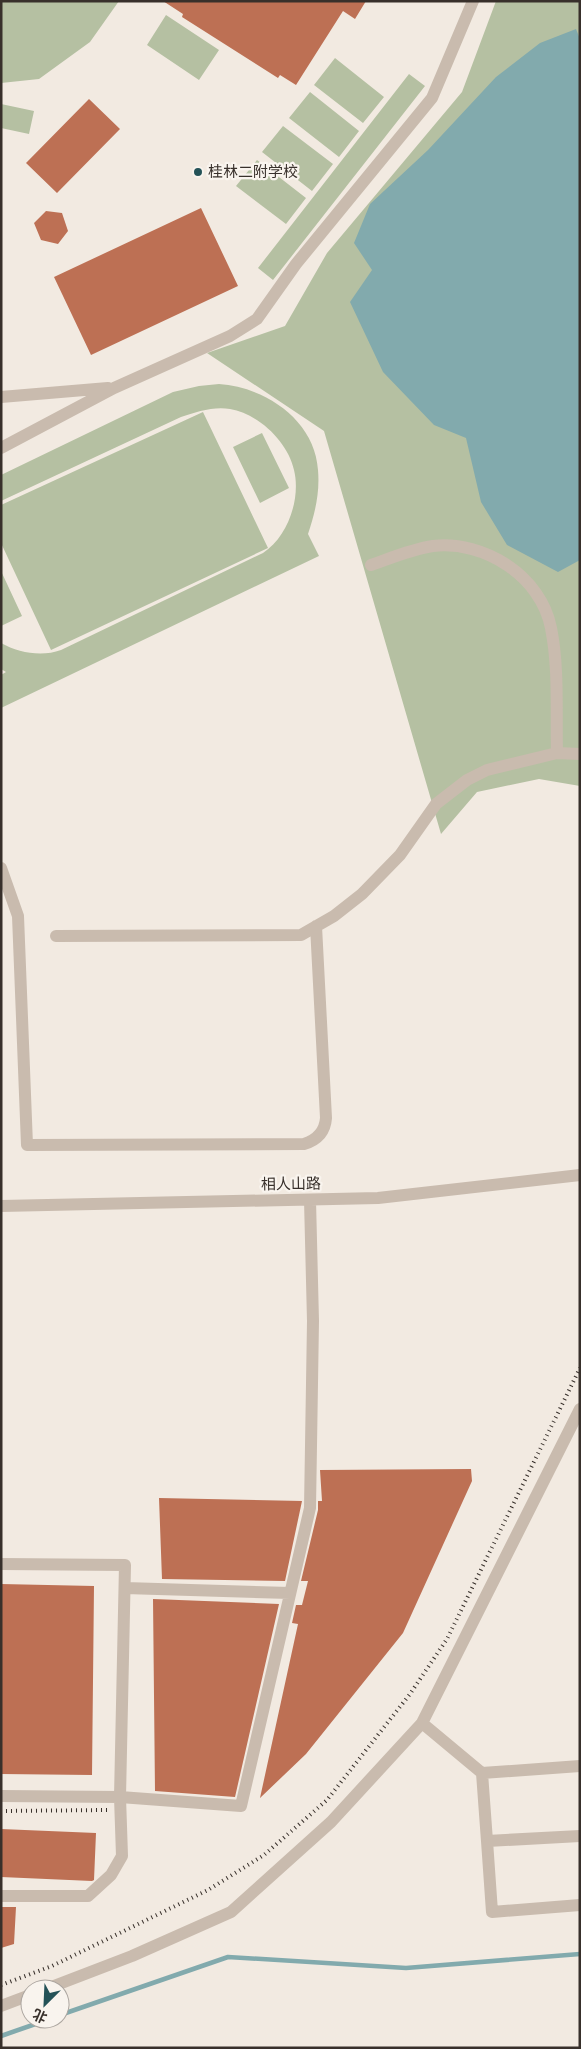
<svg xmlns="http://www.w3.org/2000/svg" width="581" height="2049" font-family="'Work Sans','Noto Sans SC',sans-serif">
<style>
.green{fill:#b5c0a2}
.water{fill:#82aaad}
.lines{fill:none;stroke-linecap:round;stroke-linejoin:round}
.stream{stroke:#82aaad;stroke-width:4.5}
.building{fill:#bd7054}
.minor{stroke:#c9bbae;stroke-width:12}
.rail{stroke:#38302b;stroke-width:4;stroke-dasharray:1 4;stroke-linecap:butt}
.poi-dot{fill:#245257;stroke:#f9f4ee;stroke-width:2}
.labels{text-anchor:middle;stroke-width:4.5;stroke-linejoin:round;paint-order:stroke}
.poi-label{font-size:15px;fill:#38302b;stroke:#f9f4ee;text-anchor:start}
.street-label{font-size:15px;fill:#38302b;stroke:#f9f4ee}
</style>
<rect width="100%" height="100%" fill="#f2eae1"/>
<path class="green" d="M 1,1 L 119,1 L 90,42 L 39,79 L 1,83 Z
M 496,1 L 580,1 L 580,786 L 539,779 L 477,792 L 441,834 L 324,431 L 207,353 L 285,326 L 327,253 L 462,92 Z
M 166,15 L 219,50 L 199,80 L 147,45 Z
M 335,58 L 384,97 L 363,123 L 314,85 Z
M 409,74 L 425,86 L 273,280 L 258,268 Z
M 310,92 L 359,131 L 339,157 L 289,118 Z
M 1,104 L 34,111 L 29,134 L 1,128 Z
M 283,126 L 333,164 L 312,191 L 262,152 Z
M 257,160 L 306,198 L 286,224 L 236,186 Z
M 219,384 C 265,387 315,420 318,470 C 320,493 315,513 308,534 L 319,556 L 1,708 L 1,675 L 6,672 L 1,669 L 1,643 C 19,653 42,657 61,650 L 263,553 C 288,537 301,498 294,470 C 288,442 259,414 230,409 C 214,406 196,412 181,417 L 1,501 L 1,475 L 173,392 L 199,386 Z
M 203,412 L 268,548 L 51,650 L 1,543 L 1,505 Z
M 262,433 L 289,488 L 260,503 L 233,447 Z
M 1,571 L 22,616 L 1,626 Z"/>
<path class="water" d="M 576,29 L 580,39 L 580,560 L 558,572 L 507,545 L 481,502 L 466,438 L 434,425 L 383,372 L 350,302 L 372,270 L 354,243 L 370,204 L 428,150 L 496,77 L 540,43 Z"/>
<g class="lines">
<path class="stream" d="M 60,2015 L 228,1957 L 406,1968 L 580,1954
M 1,2036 L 50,2019"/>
</g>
<path class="building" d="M 163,1 L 366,1 L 355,19 L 343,11 L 296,85 L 280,75 L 278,78 L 182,17 L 183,14 Z
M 89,99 L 120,129 L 57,193 L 26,163 Z
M 201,208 L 238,286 L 91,355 L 54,277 Z
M 46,211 L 62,213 L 68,231 L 58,244 L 41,240 L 34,223 Z
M 471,1469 L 472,1481 L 403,1633 L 306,1754 L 260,1798 L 298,1624 L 292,1623 L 296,1605 L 302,1605 L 308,1581 L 301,1581 L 318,1510 L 318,1501 L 322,1501 L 320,1470 Z
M 159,1498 L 302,1501 L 285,1581 L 162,1579 Z
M 1,1584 L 94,1586 L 92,1775 L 1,1774 Z
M 153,1599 L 279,1604 L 235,1797 L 155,1791 Z
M 1,1829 L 96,1833 L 94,1880 L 92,1881 L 1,1877 Z
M 1,1907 L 16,1907 L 14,1944 L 1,1948 Z"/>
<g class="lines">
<path class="minor" d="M 1,397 L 108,388
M 1,448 L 114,388 L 230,336 L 257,319 L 296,264 L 432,98 L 473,1
M 371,565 C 391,558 412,549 433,546 C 484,540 541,576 551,628 C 559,668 556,712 557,753
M 1,868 L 18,916 L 27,1145 L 304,1144 C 317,1140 325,1132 326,1118 L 316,926
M 56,936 L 301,935 L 334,916 L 362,894 L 400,855 L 436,804 L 467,780 L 487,770 L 557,753 L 580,754
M 1,1206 L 378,1198 L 580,1175
M 1,1564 L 125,1565 L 120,1797 L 122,1856 L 111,1875 L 88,1896 L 1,1896
M 125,1588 L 290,1593
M 422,1723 L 482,1773 L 580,1766
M 482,1773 L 487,1841 L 580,1836
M 1,1796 L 120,1797 L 241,1806 L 310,1508 L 313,1321 L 310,1200
M 487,1841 L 492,1912 L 580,1905
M 46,1989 L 132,1956 L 231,1912 L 331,1822 L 422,1723 L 580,1409
M 1,2006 L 30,1995"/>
<path class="rail" d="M 1,1811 L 107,1810
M 1,1985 L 52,1966 L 208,1890 L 264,1855 L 327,1800 L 410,1694 L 447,1639 L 580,1368"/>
</g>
<circle class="poi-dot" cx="198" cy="172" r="5"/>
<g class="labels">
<g class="poi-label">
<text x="208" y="177">桂林二附学校</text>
</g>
<g class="street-label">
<text transform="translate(291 1184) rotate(-1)" y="5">相人山路</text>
</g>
</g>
<rect width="581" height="2049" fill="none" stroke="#38302b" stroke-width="5"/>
<g transform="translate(45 2004) rotate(204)"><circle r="24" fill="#f9f4ee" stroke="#aca6a0"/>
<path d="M0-4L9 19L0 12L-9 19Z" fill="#245257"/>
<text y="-8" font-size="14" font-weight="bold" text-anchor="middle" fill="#38302b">北</text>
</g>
</svg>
